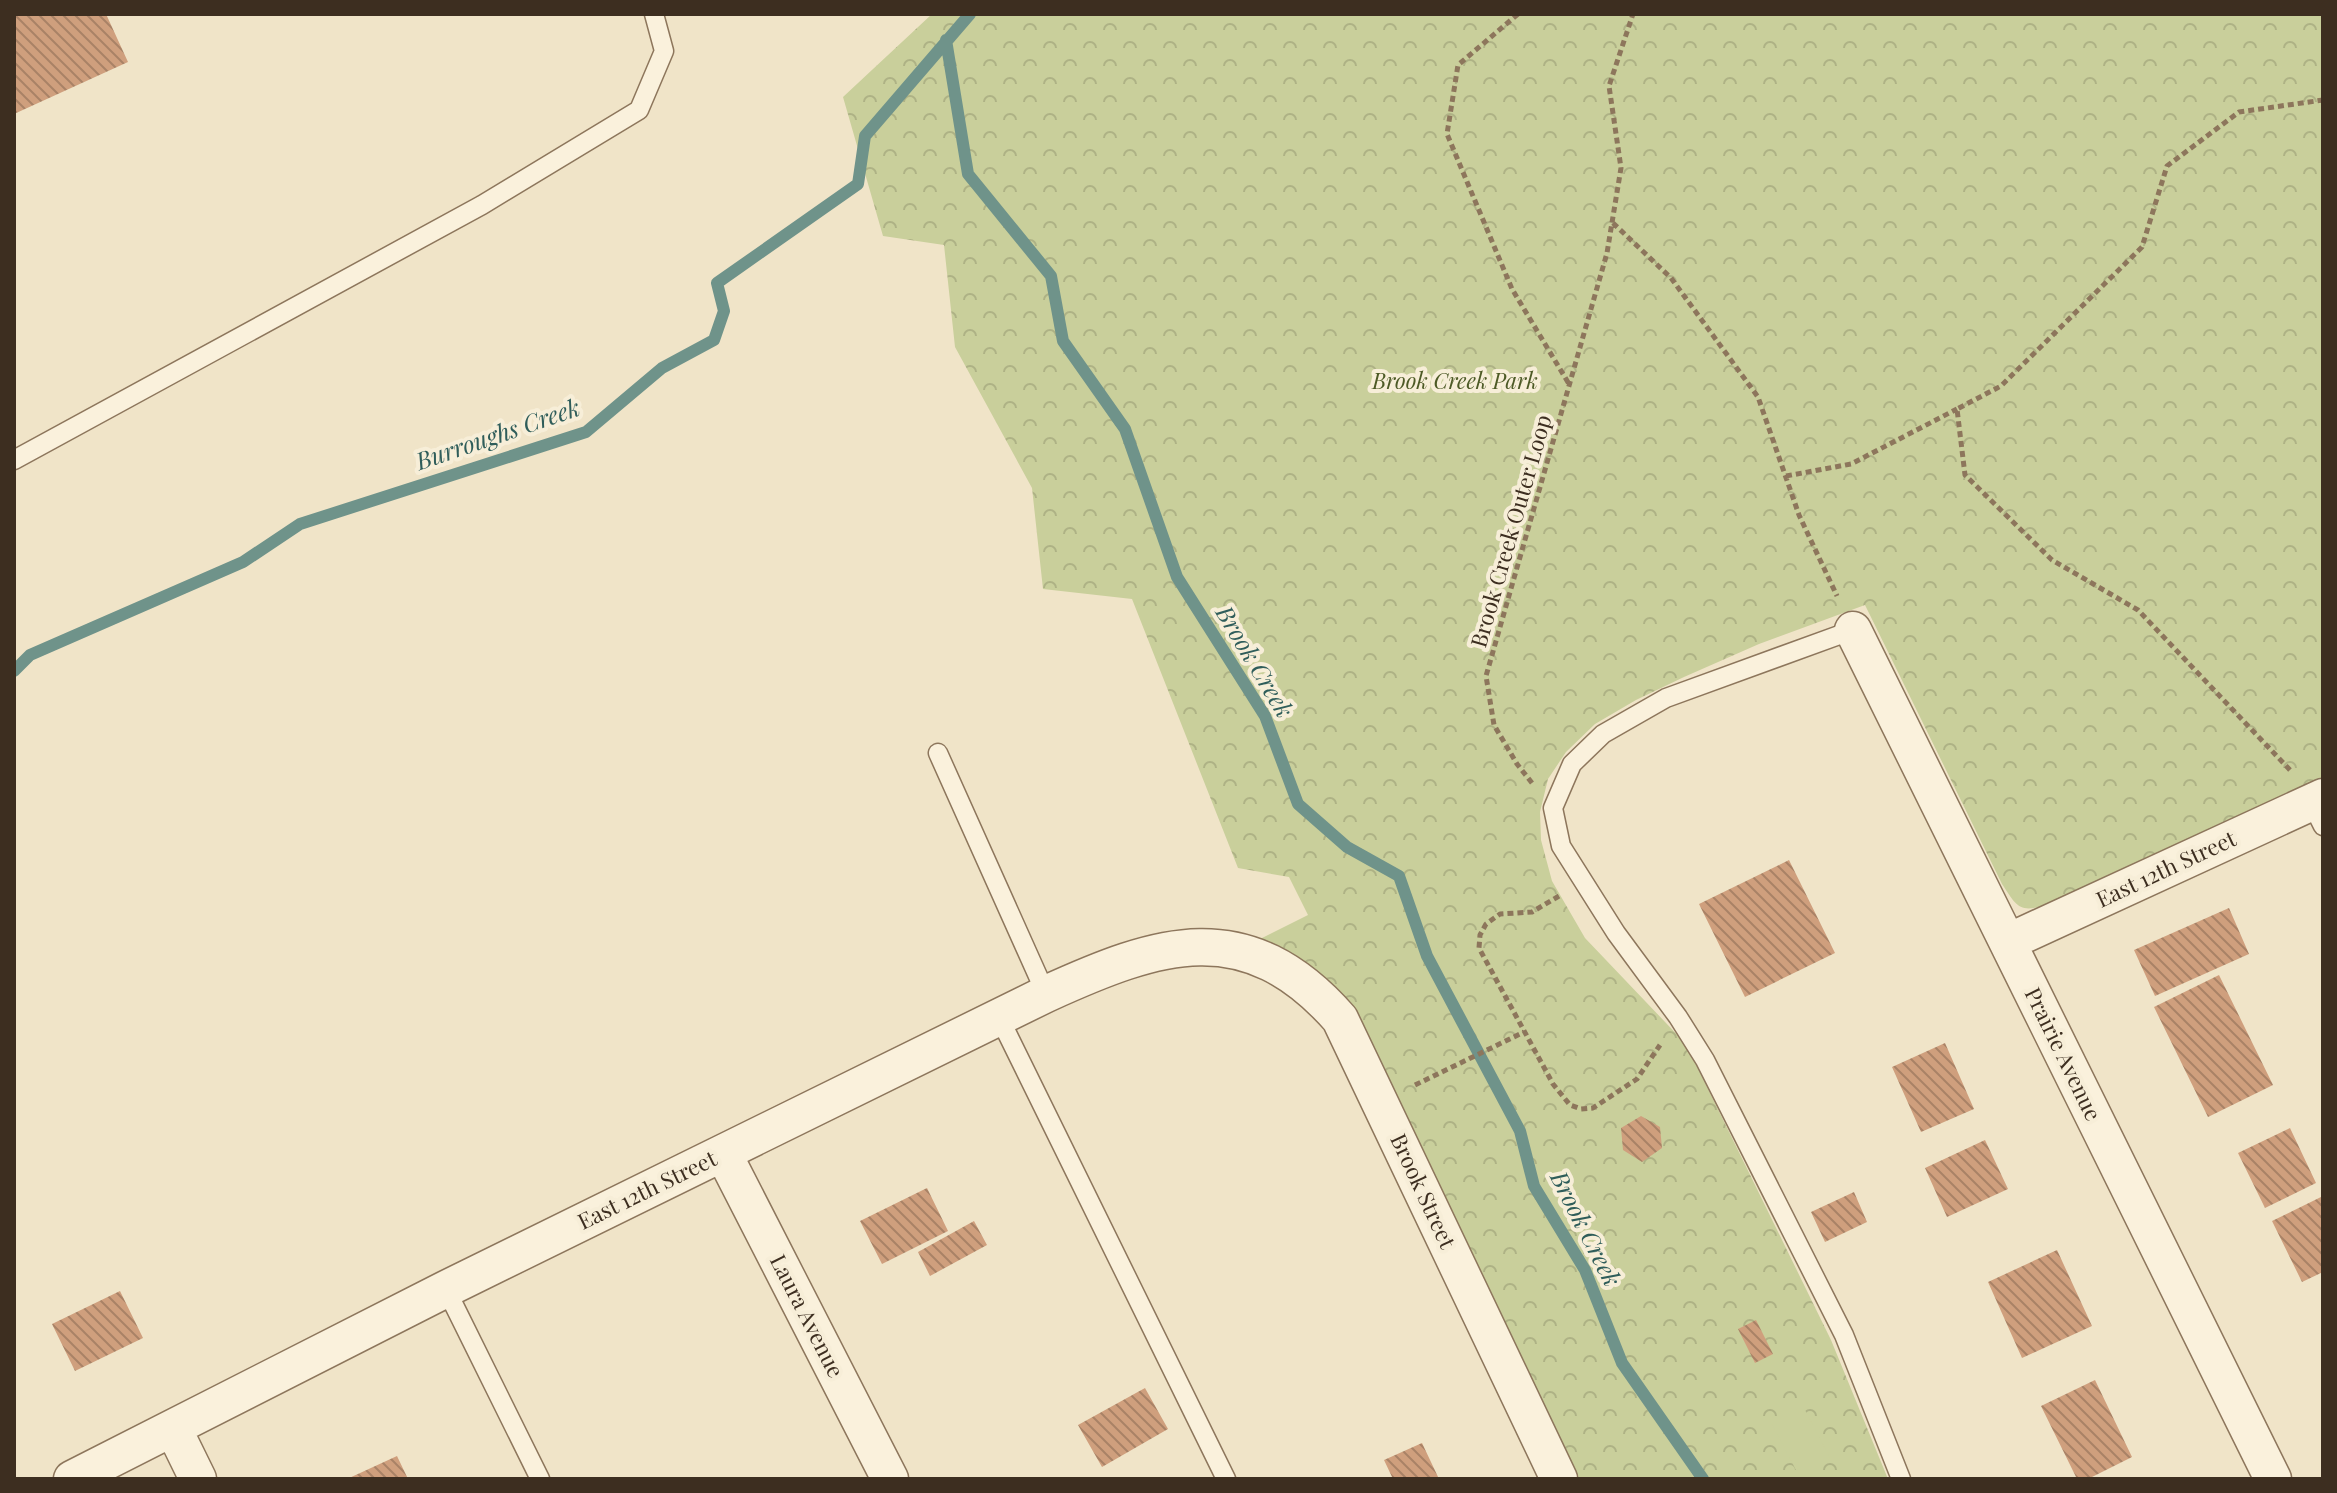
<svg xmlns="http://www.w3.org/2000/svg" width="2337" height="1493" font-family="'Playfair Display',serif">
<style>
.forest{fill:url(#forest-crowns)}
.pitch{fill:#c9cf9b}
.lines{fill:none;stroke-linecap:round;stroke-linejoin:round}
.stream{stroke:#6f938a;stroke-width:12}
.building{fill:url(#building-back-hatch)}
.lane-casing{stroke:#8d765c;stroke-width:21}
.street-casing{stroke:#8d765c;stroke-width:39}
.path{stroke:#8d765c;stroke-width:5;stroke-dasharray:6 4;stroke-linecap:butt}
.lane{stroke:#faf1dc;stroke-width:18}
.street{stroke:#faf1dc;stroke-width:36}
.labels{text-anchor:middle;stroke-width:8;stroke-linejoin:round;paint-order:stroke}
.park-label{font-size:22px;font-style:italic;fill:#4d5a26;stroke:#f7eed8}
.street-label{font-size:22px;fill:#3d2e20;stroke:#f7eed8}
.water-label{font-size:24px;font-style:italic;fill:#2f5d5a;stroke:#f7eed8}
</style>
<defs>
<pattern id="forest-crowns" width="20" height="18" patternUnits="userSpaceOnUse" patternTransform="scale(2)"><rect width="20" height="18" fill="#c9cf9b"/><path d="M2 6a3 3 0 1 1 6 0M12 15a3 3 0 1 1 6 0" fill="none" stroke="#aeb285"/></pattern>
<pattern id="building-back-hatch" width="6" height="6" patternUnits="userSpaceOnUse" patternTransform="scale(2)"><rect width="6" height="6" fill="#cf9f7d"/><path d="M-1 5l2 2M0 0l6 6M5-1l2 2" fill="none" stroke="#a98266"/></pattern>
</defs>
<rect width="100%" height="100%" fill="#f0e4c8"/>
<path class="forest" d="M 932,14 L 2323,14 L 2323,779 L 2045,905 C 2019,914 2016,905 2002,884 L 1865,605 L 1759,644 L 1684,677 L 1636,700 L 1595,724 L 1566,752 L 1548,779 L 1540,812 L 1541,840 L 1552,881 L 1585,938 L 1686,1044 L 1831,1340 L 1888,1479 L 1575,1479 L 1461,1231 L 1359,1019 L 1330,982 L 1301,961 L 1258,940 L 1308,915 L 1289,877 L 1238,868 L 1132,599 L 1043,589 L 1032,488 L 955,347 L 944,245 L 883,236 L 843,97 Z"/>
<path class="pitch" d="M 1804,1408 L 1830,1458 L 1798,1474 L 1772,1424 Z"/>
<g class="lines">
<path class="stream" d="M 946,40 L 968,174 L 1051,276 L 1063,341 L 1125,429 L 1177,577 L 1265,716 L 1298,804 L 1347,847 L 1399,876 L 1427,956 L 1520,1131 L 1534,1186 L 1585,1270 L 1622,1363 L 1703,1479
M 14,671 L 30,655 L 243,562 L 300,524 L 586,432 L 662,368 L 714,340 L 724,311 L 717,283 L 858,184 L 865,136 L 970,14"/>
</g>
<path class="building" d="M 14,14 L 106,14 L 128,62 L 14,114 Z
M 1789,860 L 1835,953 L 1745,997 L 1699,904 Z
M 2229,908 L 2249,954 L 2155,996 L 2134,950 Z
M 2219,975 L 2273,1085 L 2208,1117 L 2154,1007 Z
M 1945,1043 L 1974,1109 L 1921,1132 L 1892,1067 Z
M 1641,1116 L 1660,1127 L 1662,1148 L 1642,1162 L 1623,1150 L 1621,1128 Z
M 2290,1128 L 2316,1183 L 2265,1208 L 2238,1153 Z
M 1985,1140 L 2008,1189 L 1947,1217 L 1925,1168 Z
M 927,1188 L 948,1231 L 882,1264 L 860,1221 Z
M 1854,1192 L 1867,1222 L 1825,1242 L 1811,1212 Z
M 2323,1196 L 2323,1272 L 2302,1282 L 2272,1221 Z
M 974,1221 L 987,1245 L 930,1276 L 918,1252 Z
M 2057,1250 L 2092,1326 L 2022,1358 L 1988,1282 Z
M 120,1291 L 143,1338 L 75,1371 L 52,1324 Z
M 1756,1320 L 1773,1354 L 1755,1363 L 1738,1329 Z
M 2095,1380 L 2132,1457 L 2088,1479 L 2077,1479 L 2041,1406 Z
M 1145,1388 L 1168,1429 L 1102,1467 L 1078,1425 Z
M 1422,1443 L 1439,1479 L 1393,1479 L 1384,1460 Z
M 397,1456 L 408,1479 L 347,1479 Z"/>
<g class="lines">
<defs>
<path id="lane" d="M 14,460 L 482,205 L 639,110 L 664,51 L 654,14
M 1853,630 L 1666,698 L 1603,734 L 1572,764 L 1553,808 L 1561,846 L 1616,933 L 1678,1017 L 1705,1060 L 1844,1335 L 1901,1479
M 938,753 L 1046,994
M 2311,802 L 2323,826
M 999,1017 L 1226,1479
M 446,1289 L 540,1479"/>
<path id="street" d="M 1853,630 L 2273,1479
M 2008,942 L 2323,797
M 723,1153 L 890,1479
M 173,1428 L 198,1479
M 72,1479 L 446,1289 L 1046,994 C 1158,943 1246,912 1340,1019 L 1559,1479"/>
</defs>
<use href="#lane" class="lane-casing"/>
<use href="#street" class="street-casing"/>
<path class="path" d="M 1518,14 L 1458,65 L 1447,134 L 1512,289 L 1569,384
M 1613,223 L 1671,278 L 1758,397 L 1799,515 L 1837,596
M 1786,476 L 1851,464 L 1957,409
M 2290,770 L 2138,610 L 2052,560 L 1965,475 L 1957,409 L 2001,386 L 2142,247 L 2167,166 L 2239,112 L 2323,100
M 1532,783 L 1517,764 L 1494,725 L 1486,676 L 1607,253 L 1621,168 L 1609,86 L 1633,14
M 1559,896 L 1532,912 L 1500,914 L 1486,924 L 1480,935 L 1479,948 L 1553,1084 L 1570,1105 L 1581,1109 L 1593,1108 L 1637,1079 L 1660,1045
M 1415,1085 L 1524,1032"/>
<use href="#lane" class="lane"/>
<use href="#street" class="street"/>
</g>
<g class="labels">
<g class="park-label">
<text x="1455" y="389">Brook Creek Park</text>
</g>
<g class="street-label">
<text transform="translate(1511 531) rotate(-74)" y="8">Brook Creek Outer Loop</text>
<text transform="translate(2166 869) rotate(-25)" y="8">East 12th Street</text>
<text transform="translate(2063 1054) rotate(64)" y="8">Prairie Avenue</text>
<text transform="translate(647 1190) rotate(-26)" y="8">East 12th Street</text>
<text transform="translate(1423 1191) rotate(65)" y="8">Brook Street</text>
<text transform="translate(807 1316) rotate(63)" y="8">Laura Avenue</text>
</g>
<g class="water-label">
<text transform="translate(498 435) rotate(-19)" y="8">Burroughs Creek</text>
<text transform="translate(1254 662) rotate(59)" y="8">Brook Creek</text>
<text transform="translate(1585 1229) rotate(63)" y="8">Brook Creek</text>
</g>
</g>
<rect width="2337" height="1493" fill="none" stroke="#3d2e20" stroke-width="32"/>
</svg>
